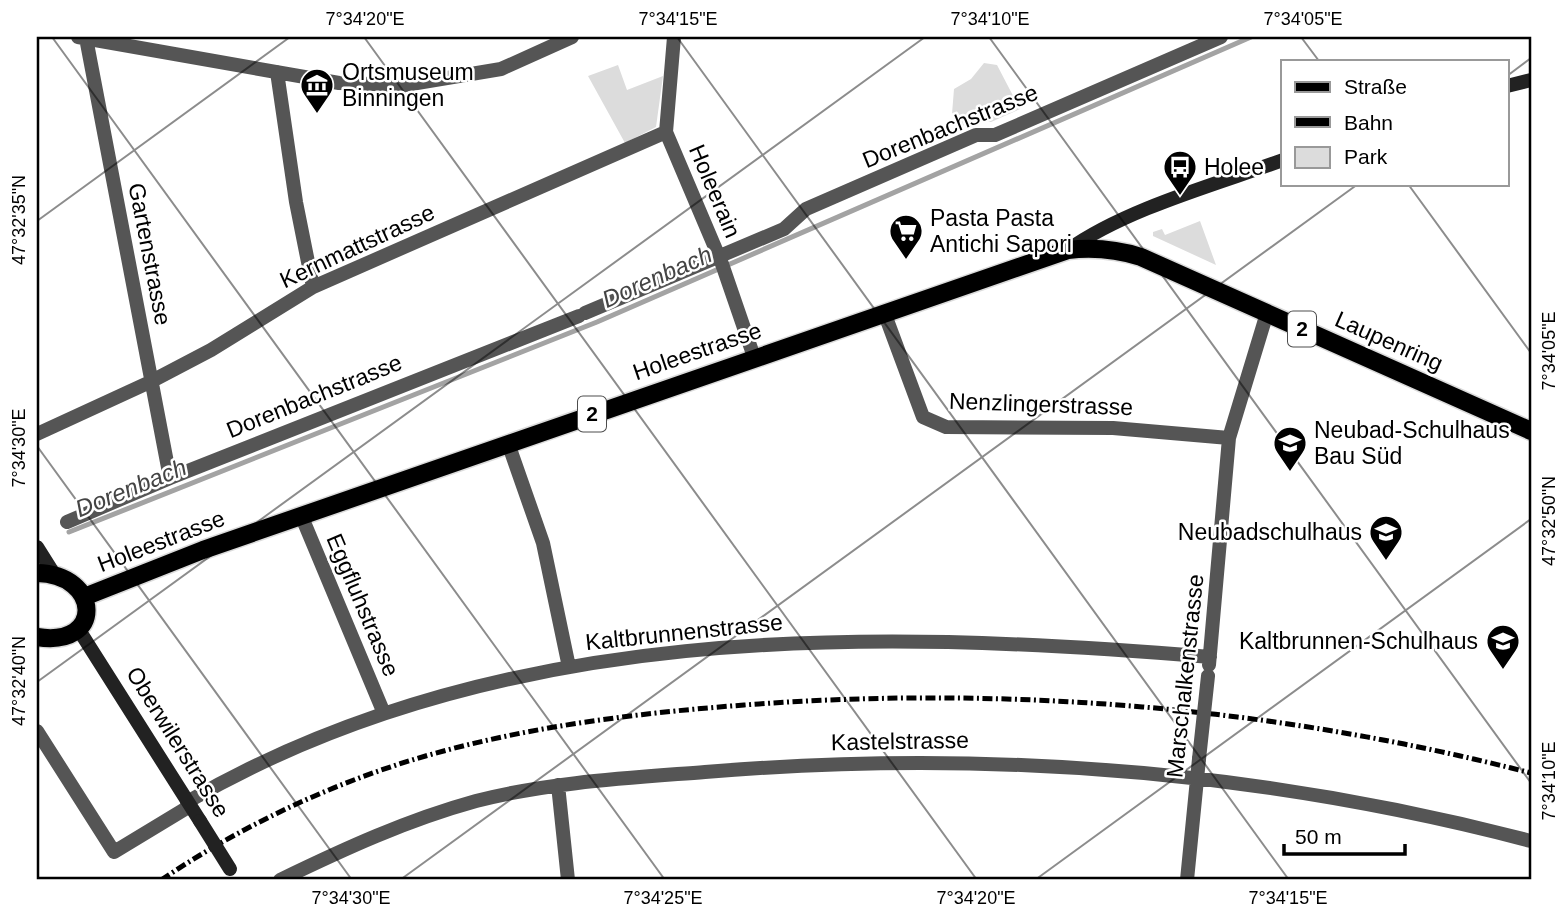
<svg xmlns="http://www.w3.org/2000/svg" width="1568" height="917" font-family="Arial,sans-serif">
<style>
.green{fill:#dcdcdc}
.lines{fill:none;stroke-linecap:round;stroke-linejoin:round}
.stream{stroke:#a3a3a3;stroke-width:5}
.primary-casing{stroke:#dbdbdb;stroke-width:21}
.street{stroke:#555;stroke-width:14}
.secondary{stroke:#222;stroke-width:14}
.primary{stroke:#000;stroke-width:18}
.rail{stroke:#000;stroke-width:5;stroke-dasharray:10 3.5 2 3.5;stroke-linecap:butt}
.street-bridge{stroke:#555;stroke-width:14}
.secondary-bridge{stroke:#222;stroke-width:14}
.ticks{fill:none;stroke:#000;stroke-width:2;stroke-opacity:0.45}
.labels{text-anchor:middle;stroke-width:5;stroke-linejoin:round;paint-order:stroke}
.shield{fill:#fff;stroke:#4c4c4c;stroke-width:2}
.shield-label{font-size:21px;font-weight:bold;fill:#000}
.poi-label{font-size:23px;fill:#000;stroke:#fff;text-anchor:start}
.street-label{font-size:23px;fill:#000;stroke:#fff}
.water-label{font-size:24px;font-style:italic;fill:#444;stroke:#fff}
.neatline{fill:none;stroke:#000;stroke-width:2.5}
.ticks-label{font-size:18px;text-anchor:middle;fill:#000}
</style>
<rect width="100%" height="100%" fill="#fff"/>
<path class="green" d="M 984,63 L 997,65 L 1020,109 L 991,122 L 973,121 L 958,128 L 952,114 L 954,89 L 971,79 Z
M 618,65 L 627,90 L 663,76 L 656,127 L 625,143 L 588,76 Z
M 1200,221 L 1216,265 L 1153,236 L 1153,232 L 1162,229 L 1165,235 Z"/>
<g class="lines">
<path class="stream" d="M 69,532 L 597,322 L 1251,37"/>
<defs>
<path id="primary" d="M 37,573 C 101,574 105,648 37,637
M 84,597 L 203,550 L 1068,250 C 1094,247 1116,249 1141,257 L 1531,431"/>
</defs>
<use href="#primary" class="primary-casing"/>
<path class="street" d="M 78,37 L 339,83 L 405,85 L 501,69 L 572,37
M 674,37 L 666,132 L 722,264 L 754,357
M 86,38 L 170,478
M 277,72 L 296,202 L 313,287
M 884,312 L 923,417 L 946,427 L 1113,428 L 1229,438
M 585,313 L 784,229 L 806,209 L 976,135 L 995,135 L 1221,37
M 37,434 L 150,382 L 211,350 L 313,287 L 666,132
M 508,443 L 543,543 L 569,667
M 301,515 L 383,711
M 67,522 L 170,478 L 579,316
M 1209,665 L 1229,438 L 1267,313
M 37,731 L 114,852 L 190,806
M 558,785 L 568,880
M 187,802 C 497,622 865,628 1210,657
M 280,880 C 344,849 407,820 476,801 C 550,782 628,778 705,772 C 983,749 1261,770 1531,841
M 1187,880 L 1199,759"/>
<path class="secondary" d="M 1507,86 L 1531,80
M 1068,250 C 1125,209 1217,184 1283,160
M 37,547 L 54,574
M 79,630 L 200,821"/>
<use href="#primary" class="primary"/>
<path class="rail" d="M 161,880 C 243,825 334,782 429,755 C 531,726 638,713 744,705 C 1008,685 1275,707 1531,773"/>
<path class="street-bridge" d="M 1199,759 L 1208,676"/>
<path class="secondary-bridge" d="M 200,821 L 230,869"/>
</g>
<path class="ticks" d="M 52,37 L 665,880M 364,37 L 977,880M 677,37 L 1289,880M 989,37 L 1531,783M 1301,37 L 1319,61M 1507,76 L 1531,58M 1408,184 L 1531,353M 37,221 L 290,37M 37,446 L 352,880M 37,682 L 925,37M 37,876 L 40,880M 400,880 L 1358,184M 1035,880 L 1531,519"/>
<defs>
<symbol id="museum-pin" viewBox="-11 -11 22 30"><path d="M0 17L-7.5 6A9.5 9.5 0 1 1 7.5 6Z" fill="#000" stroke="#fff"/><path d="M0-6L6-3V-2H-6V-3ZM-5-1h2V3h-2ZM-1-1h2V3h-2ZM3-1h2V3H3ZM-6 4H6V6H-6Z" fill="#fff"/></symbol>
<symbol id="bus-pin" viewBox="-11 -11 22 30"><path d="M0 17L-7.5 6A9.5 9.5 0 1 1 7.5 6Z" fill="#000" stroke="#fff"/><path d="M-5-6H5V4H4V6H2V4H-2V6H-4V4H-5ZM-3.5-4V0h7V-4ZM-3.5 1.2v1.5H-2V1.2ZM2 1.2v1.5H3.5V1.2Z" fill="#fff"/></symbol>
<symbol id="supermarket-pin" viewBox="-11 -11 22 30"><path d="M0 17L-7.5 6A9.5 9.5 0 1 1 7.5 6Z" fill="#000" stroke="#fff"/><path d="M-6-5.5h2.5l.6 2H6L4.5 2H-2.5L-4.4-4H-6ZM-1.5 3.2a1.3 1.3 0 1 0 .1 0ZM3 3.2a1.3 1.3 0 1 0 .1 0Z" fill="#fff"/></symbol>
<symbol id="school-pin" viewBox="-11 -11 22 30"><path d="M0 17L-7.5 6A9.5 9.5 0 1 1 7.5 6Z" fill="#000" stroke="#fff"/><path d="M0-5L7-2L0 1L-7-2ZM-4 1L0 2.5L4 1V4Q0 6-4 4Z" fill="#fff"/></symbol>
</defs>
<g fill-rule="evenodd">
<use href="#museum-pin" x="298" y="66" width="38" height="52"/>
<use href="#bus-pin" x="1161" y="148" width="38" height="52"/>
<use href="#supermarket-pin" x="887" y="212" width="38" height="52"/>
<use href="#school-pin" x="1271" y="424" width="38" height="52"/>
<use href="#school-pin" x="1367" y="513" width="38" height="52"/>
<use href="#school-pin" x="1484" y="622" width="38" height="52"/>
</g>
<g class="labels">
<g class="shield">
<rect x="1288" y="311.5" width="28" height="35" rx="5"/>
<rect x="578" y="396.5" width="28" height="35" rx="5"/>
</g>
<g class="shield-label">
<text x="1302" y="336">2</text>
<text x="592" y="421">2</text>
</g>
<g class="poi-label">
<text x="342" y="80">Ortsmuseum<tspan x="342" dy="26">Binningen</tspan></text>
<text x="1204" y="175">Holee</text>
<text x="930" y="226">Pasta Pasta<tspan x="930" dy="26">Antichi Sapori</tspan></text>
<text x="1314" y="438">Neubad-Schulhaus<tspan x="1314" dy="26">Bau Süd</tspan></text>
<text x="1362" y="540" text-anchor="end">Neubadschulhaus</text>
<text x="1478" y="649" text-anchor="end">Kaltbrunnen-Schulhaus</text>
</g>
<g class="street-label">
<text transform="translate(950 126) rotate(-22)" y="8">Dorenbachstrasse</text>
<text transform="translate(715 191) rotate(67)" y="8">Holeerain</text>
<text transform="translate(357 246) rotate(-25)" y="8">Kernmattstrasse</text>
<text transform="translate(150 254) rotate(79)" y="8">Gartenstrasse</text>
<text transform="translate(1389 341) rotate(24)" y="8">Laupenring</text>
<text transform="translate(697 351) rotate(-19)" y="8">Holeestrasse</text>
<text transform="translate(314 396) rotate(-22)" y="8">Dorenbachstrasse</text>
<text transform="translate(1041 404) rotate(2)" y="8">Nenzlingerstrasse</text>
<text transform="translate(161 541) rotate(-21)" y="8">Holeestrasse</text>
<text transform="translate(363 605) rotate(67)" y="8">Eggfluhstrasse</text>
<text transform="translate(684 632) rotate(-6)" y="8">Kaltbrunnenstrasse</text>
<text transform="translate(1185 676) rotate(-84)" y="8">Marschalkenstrasse</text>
<text transform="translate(900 741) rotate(-1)" y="8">Kastelstrasse</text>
<text transform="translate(178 742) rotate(58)" y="8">Oberwilerstrasse</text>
</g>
<g class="water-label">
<text transform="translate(657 277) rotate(-24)" y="8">Dorenbach</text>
<text transform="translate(131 488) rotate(-22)" y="8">Dorenbach</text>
</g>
</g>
<rect width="1568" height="917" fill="none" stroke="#ffffff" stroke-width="77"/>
<rect x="1281" y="60" width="228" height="126" fill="#ffffff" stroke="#999999" stroke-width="2"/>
<rect x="1295" y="82" width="35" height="10" fill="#000000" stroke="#999999" stroke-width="2"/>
<text x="1344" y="94" font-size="21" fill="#000000">Straße</text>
<rect x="1295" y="117" width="35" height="10" fill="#000000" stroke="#999999" stroke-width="2"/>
<text x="1344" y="130" font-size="21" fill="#000000">Bahn</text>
<rect x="1295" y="147" width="35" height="21" fill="#dcdcdc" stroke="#999999" stroke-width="2"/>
<text x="1344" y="164" font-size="21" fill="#000000">Park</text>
<path d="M1284 844v10h121v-10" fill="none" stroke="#000000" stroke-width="3.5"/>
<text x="1295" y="844" font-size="21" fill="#000000" stroke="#ffffff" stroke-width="5" paint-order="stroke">50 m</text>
<rect x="38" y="38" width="1492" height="840" class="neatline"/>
<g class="ticks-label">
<text x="365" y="25">7°34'20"E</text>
<text x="678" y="25">7°34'15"E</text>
<text x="990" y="25">7°34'10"E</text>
<text x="1303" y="25">7°34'05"E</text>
<text transform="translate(19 220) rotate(-90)" y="6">47°32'35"N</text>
<text transform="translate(1549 351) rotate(-90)" y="6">7°34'05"E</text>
<text transform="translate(19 448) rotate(-90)" y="6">7°34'30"E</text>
<text transform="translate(1549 521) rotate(-90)" y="6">47°32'50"N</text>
<text transform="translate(19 681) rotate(-90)" y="6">47°32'40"N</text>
<text transform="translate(1549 781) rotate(-90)" y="6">7°34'10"E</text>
<text x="351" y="904">7°34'30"E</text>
<text x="663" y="904">7°34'25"E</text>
<text x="976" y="904">7°34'20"E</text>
<text x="1288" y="904">7°34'15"E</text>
</g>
</svg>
